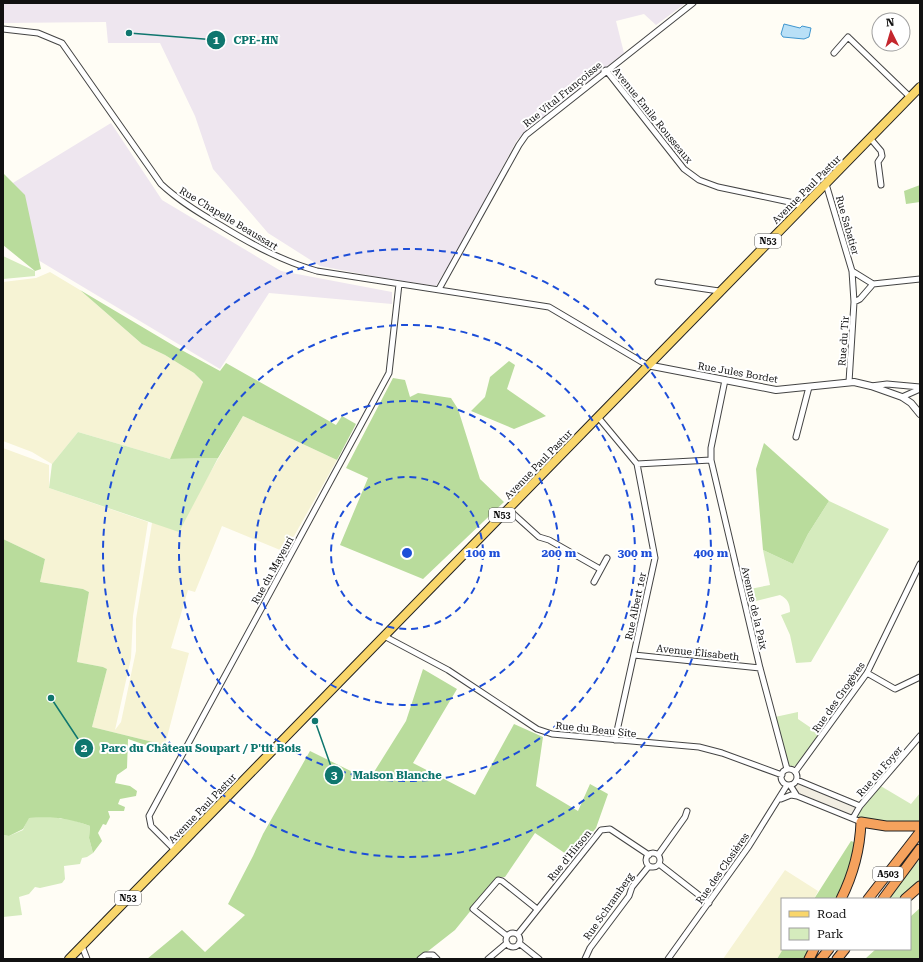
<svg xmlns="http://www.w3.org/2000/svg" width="923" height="962" font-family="'Roboto Serif',serif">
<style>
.industrial{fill:#eee6ef}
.farmland{fill:#f6f3d4}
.green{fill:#d5ebbd}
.forest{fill:#b9dc9c}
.plaza{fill:#f1ede2}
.water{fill:#b9e0f7;stroke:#3f96cf}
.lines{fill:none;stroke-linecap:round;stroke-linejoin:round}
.minor-casing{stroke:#444;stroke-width:7}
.tertiary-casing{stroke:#444;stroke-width:8}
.primary-casing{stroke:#222;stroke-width:10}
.motorway-casing{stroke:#222;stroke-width:11}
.minor{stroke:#fff;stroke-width:5}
.tertiary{stroke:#fff;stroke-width:6}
.primary{stroke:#f9d66b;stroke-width:8}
.motorway{stroke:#f5a25d;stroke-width:9}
.ring{fill:none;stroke:#1d4ed8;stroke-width:2;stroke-dasharray:7 5}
.labels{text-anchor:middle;stroke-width:4;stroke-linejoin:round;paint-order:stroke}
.shield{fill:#fff;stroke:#585858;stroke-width:1}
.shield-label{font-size:9px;font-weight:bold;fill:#111}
.street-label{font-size:10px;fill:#111;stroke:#fff}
.centre{fill:#1d4ed8;stroke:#fff;stroke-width:2}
.ring-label{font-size:12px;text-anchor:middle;font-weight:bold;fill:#1d4ed8;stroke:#fff;stroke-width:4;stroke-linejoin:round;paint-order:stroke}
.leader{fill:none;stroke:#0f766e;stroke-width:1.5}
.callout-dot{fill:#0f766e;stroke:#fff;stroke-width:1.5}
.mark-label{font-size:12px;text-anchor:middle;font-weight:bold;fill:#fff}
.callout-label{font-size:11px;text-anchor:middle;font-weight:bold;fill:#0f766e;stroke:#fff;stroke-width:4;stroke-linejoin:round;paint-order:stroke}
</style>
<rect width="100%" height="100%" fill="#fffdf5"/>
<path class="industrial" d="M 3,3 L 686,3 L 656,25 L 644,14 L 616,21 L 624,53 L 529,128 L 517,140 L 464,239 L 436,286 L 372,276 L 320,266 L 268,233 L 213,169 L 195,116 L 160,43 L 108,43 L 106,22 L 3,23 Z
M 111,123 L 162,200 L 281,271 L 392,292 L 392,304 L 269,293 L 220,369 L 3,239 L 3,189 Z"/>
<path class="farmland" d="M 50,272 L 80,290 L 142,344 L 165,355 L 194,373 L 203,383 L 170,459 L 78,432 L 52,464 L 32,452 L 3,441 L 3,282 L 36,278 Z
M 243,416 L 337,460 L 285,552 L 222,526 L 195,592 L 188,590 L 171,648 L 189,653 L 165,745 L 92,727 L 107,669 L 103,667 L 77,662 L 89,592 L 83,589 L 40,582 L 45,559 L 3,539 L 3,448 L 49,465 L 49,488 L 148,522 L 133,616 L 131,658 L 115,730 L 121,722 L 136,651 L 136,619 L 152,523 L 203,485 Z
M 785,870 L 818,891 L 814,899 L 782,899 L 783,949 L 777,959 L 723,959 Z"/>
<path class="green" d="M 3,256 L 35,271 L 35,276 L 3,279 Z
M 78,432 L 170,459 L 218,458 L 179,532 L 49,488 L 52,464 Z
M 829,501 L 889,529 L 811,662 L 796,663 L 790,635 L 781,615 L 790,612 C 790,604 788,599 780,595 L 748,603 L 745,590 L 770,585 L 763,550 L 793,564 L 808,534 Z
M 798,712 L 798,719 L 820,734 L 796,766 L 789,766 L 775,717 Z
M 879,785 L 911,804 L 920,793 L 919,822 L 897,823 L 853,818 Z
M 53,816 L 61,819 L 67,818 L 90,826 L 89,838 L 93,853 L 87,857 L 82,858 L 80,864 L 64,866 L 65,879 L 62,883 L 40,888 L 35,887 L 29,894 L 19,897 L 22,915 L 3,917 L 3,835 L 9,836 L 23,830 L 28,818 Z
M 920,859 L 920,881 L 898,899 L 887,899 Z"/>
<path class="forest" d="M 3,173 L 25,195 L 41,269 L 35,271 L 3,245 Z
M 920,185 L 920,202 L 906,204 L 904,191 Z
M 80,290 L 176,347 L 220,371 L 226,363 L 336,425 L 342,416 L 356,424 L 337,460 L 243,416 L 218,458 L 170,459 L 203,382 L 194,373 L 165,355 L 142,344 Z
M 509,361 L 515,365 L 507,389 L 546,416 L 514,429 L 471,411 L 485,397 L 490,377 Z
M 393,378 L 405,380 L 410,397 L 418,393 L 451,398 L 458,409 L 480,479 L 504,502 L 423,579 L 340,545 L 368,478 L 346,468 Z
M 764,443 L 829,501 L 808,534 L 793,564 L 763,550 L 756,469 Z
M 3,539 L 45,559 L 40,582 L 83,589 L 89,592 L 77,662 L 103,667 L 107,669 L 92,727 L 165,745 L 163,751 L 128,739 L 127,768 L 117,775 L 115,783 L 130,786 L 137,791 L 136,796 L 120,799 L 118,804 L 125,807 L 124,811 L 108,811 L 110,817 L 106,825 L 103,824 L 98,833 L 102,841 L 93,853 L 89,838 L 90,826 C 67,818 53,816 29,818 L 23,829 L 9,836 L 3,835 Z
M 423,669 L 457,689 L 413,763 L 475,795 L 514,724 L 543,737 L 536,786 L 578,811 L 590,784 L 608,794 L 596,828 L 572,858 L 535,833 L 505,877 L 498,877 L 455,930 L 418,959 L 147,959 L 182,930 L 205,952 L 245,915 L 228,904 L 253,856 L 263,834 L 310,751 L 369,780 L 406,721 Z
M 851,841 L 857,843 L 853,869 L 837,899 L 814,899 Z
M 920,908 L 920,959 L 865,959 L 876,949 L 910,949 L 910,917 Z
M 783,949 L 810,949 L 804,959 L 777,959 Z"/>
<path class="plaza" d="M 796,782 L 860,806 L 853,818 L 797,796 L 792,784 Z"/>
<path class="water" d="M 784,24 L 800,28 L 802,26 L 811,28 L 809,37 L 804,39 L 783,37 L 781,34 Z"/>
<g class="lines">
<defs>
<path id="minor" d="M 3,29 L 38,33 L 62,43 L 161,184 C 179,201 199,213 220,225 C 251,244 282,261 317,271 L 549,307 L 647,365
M 834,53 L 848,37 L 910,97
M 604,71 L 606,70 L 684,169 L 699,180 L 718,187 L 794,203 L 802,207
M 870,138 L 881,151 L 882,156 L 878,162 L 881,185
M 826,184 L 852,271 L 854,302 L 860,299 L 873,284 L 852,271
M 658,282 L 719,291
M 873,284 L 920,279
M 439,289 L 519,145 L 526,135 L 693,3
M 725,380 L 711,448 L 711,460 L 760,668 L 787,769
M 849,382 L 854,302
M 871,386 L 887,384 L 920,387
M 902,397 L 920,389
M 598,417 L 637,464 L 655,558 L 615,740
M 796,437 L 809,387
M 637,464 L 711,460
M 508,509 L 539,537 L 549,540 L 600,569
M 594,582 L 607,558
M 384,636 L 448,670 L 537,729 L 552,734 L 699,747 L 722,753 L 782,775
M 634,655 L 760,668
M 867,673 L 895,689 L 920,677
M781 777a8 8 0 1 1 16 0a8 8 0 1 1-16 0Z
M 795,772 L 867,673 L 920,564
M 797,780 L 860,806
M 790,785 L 797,796 L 861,822
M 781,799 L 791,795 L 797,796
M 853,818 L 860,806 L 920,736
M 175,850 L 151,826 L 149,816 L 389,373 L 399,284
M646 860a7 7 0 1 1 14 0a7 7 0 1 1-14 0Z
M 658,855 L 685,817 L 687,811
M 659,864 L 709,903
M506 940a7 7 0 1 1 14 0a7 7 0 1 1-14 0Z
M 518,934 L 601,830 L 610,829 L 649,855
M 507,936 L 473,909 L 498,880 L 502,881 L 537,909
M 519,943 L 539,959
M 82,946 L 87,959
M 420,959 L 425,955 L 433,955 L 437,959
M 488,959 L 507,943
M 585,959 L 590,948 L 629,896 L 632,887 L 649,866
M 668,959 L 749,846 L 787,785"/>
<path id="tertiary" d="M 647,365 L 776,390 L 854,382 L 871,386 L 902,397 L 911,403 L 920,414"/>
<path id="primary" d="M 69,959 L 920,87"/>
<path id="motorway" d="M 841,899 C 854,873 860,850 861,822 L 886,826 L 920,826
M 868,899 L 920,832
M 883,899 L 920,849
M 905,899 L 920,886
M 809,959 L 814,949
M 821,959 L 829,949
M 837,959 L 845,949"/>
</defs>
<use href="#minor" class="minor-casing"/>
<use href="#tertiary" class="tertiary-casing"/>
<use href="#primary" class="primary-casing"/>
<use href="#motorway" class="motorway-casing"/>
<use href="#minor" class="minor"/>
<use href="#tertiary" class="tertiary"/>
<use href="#primary" class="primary"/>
<use href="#motorway" class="motorway"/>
</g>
<g class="ring">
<circle cx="407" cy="553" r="76"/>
<circle cx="407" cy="553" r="152"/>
<circle cx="407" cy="553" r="228"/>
<circle cx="407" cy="553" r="304"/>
</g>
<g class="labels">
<g class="shield">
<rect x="755" y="234" width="26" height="14" rx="3"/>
<rect x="489" y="508" width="26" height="14" rx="3"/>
<rect x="873" y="867" width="30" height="14" rx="3"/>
<rect x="115" y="891" width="26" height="14" rx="3"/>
</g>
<g class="shield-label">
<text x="768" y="244">N53</text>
<text x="502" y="518">N53</text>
<text x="888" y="877">A503</text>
<text x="128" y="901">N53</text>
</g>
<g class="street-label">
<text transform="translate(562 94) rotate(-39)" y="4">Rue Vital Françoisse</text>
<text transform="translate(653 115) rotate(51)" y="4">Avenue Emile Rousseaux</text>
<text transform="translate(806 189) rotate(-45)" y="4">Avenue Paul Pastur</text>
<text transform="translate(229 218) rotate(31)" y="4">Rue Chapelle Beaussart</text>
<text transform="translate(848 225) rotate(74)" y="4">Rue Sabatier</text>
<text transform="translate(843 341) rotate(-86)" y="4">Rue du Tir</text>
<text transform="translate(738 372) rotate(10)" y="4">Rue Jules Bordet</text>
<text transform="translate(538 464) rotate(-46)" y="4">Avenue Paul Pastur</text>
<text transform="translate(272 570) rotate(-61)" y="4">Rue du Mayeuri</text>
<text transform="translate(635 606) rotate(-78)" y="4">Rue Albert 1er</text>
<text transform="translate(755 608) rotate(77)" y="4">Avenue de la Paix</text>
<text transform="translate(698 652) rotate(6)" y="4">Avenue Élisabeth</text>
<text transform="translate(838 697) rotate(-55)" y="4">Rue des Grogères</text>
<text transform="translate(596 729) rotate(6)" y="4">Rue du Beau Site</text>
<text transform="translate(879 771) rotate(-49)" y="4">Rue du Foyer</text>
<text transform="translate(202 808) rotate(-46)" y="4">Avenue Paul Pastur</text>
<text transform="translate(569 855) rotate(-51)" y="4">Rue d'Hirson</text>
<text transform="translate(722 868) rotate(-55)" y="4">Rue des Closières</text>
<text transform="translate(608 906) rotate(-55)" y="4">Rue Schramberg</text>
</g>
</g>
<circle cx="407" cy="553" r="6" class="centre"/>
<g class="ring-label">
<text x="483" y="557">100 m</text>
<text x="559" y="557">200 m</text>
<text x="635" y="557">300 m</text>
<text x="711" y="557">400 m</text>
</g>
<path class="leader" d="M129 33L216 40M51 698L84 748M315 721L334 775"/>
<g class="callout-dot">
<circle cx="129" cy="33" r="4"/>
<circle cx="51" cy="698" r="4"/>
<circle cx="315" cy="721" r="4"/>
<circle cx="216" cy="40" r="10"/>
<circle cx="84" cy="748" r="10"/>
<circle cx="334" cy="775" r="10"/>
</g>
<g class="mark-label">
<text x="216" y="44">1</text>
<text x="84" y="752">2</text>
<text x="334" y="779">3</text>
</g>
<g class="callout-label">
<text x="256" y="44">CPE-HN</text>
<text x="201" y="752">Parc du Château Soupart / P'tit Bois</text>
<text x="397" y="779">Maison Blanche</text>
</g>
<rect width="923" height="962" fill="none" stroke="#111111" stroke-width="8"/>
<rect x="781" y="898" width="130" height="52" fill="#ffffff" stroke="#a0a0a0"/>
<rect x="789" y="911" width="20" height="6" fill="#f9d66b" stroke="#a0a0a0"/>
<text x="817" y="918" font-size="12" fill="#111111">Road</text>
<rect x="789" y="928" width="20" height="12" fill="#d5ebbd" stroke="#a0a0a0"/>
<text x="817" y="938" font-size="12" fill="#111111">Park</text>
<g transform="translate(891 32) rotate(355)"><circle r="19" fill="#ffffff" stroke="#a0a0a0"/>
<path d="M0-3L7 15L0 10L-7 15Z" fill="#c4262e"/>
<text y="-6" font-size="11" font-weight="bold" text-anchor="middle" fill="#111111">N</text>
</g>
</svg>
